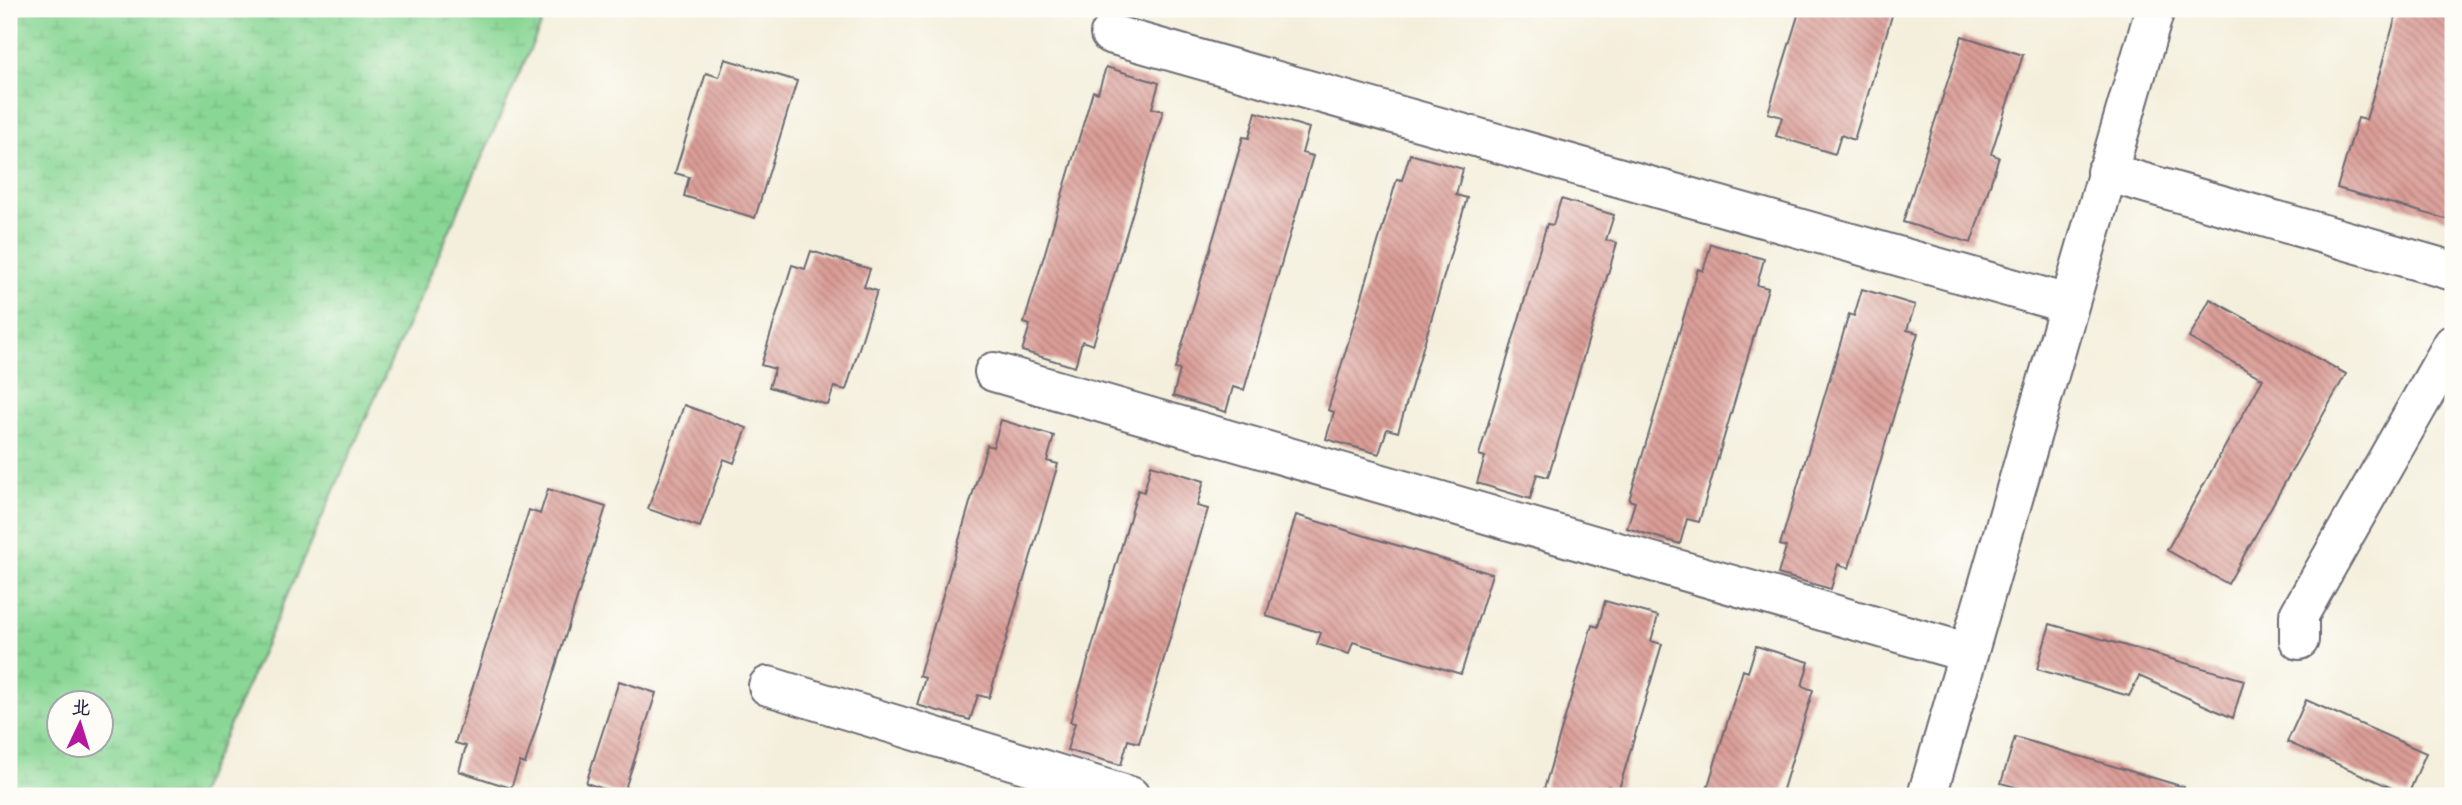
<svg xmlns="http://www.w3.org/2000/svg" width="2462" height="805" font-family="'Playpen Sans','LXGW WenKai TC',sans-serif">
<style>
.wetland{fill:url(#wetland-marsh);stroke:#567c68;stroke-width:2;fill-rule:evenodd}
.building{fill:url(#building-back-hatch)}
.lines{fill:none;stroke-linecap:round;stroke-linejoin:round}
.minor-casing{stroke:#6c6a73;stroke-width:42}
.tertiary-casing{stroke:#6c6a73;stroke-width:42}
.minor{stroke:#fff;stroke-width:38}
.tertiary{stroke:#fff;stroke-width:38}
</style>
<defs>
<pattern id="wetland-marsh" width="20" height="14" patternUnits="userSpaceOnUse" patternTransform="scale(1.75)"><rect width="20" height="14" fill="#8ad795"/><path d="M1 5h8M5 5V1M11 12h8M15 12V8" fill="none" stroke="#77b881"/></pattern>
<pattern id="building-back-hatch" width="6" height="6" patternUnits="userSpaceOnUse" patternTransform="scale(1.75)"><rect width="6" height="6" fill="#db9d97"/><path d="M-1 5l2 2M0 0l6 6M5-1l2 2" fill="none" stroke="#b1807c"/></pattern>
</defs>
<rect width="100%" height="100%" fill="#fdfcf7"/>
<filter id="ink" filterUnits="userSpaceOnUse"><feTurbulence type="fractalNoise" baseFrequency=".0143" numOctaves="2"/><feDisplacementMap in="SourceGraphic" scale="14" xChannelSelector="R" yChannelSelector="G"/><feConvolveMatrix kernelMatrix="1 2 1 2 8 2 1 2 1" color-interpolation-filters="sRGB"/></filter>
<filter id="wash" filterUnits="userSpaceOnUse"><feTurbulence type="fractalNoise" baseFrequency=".00686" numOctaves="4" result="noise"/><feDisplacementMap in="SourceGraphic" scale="28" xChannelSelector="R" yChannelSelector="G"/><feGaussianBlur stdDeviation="1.57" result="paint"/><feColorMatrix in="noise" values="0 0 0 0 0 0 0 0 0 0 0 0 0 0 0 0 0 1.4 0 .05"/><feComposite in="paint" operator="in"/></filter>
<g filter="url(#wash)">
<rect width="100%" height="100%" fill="#f4efdc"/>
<path class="wetland" d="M 9,9 L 548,9 L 198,796 L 9,796 ZM 60,704 L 102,704 L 102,746 L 60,746 Z"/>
<g id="blocks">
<path class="building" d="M 1800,9 L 1894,9 L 1854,140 L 1841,135 L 1835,154 L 1776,136 L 1782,117 L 1768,113 Z
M 2398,9 L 2453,9 L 2453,221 L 2337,188 L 2358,118 L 2366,120 Z
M 1962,36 L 2023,55 L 1991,154 L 1999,157 L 1971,243 L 1903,222 Z
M 725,59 L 797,81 L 755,218 L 684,196 L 689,177 L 675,173 L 706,73 L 719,77 Z
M 1106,67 L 1159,83 L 1152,108 L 1163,111 L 1093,345 L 1082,341 L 1075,367 L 1022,351 L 1030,325 L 1024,323 L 1093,91 L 1098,93 Z
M 1256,112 L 1309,128 L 1302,153 L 1313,156 L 1244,390 L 1233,387 L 1226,412 L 1173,396 L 1180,370 L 1175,369 L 1243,137 L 1249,138 Z
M 1410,154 L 1463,169 L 1456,195 L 1467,198 L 1398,432 L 1387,429 L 1379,454 L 1326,439 L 1334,412 L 1328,410 L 1397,179 L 1402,180 Z
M 1561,199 L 1614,215 L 1606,240 L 1617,243 L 1548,477 L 1537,474 L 1530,499 L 1477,483 L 1485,457 L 1479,455 L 1547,224 L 1553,225 Z
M 1711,244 L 1764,259 L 1757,285 L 1768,288 L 1699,522 L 1687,519 L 1680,544 L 1627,528 L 1635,502 L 1629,500 L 1698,269 L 1703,271 Z
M 811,251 L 870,269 L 864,287 L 877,291 L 846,390 L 834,387 L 828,405 L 769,387 L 775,369 L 761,365 L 792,265 L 805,269 Z
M 1862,289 L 1915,305 L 1907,330 L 1918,333 L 1849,568 L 1838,564 L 1831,589 L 1778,574 L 1786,547 L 1780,545 L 1849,314 L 1854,316 Z
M 2210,299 L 2346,374 L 2228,584 L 2167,550 L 2263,379 L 2189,338 Z
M 684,405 L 747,428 L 734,463 L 724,459 L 700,527 L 648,509 Z
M 1001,420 L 1054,436 L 1047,461 L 1058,464 L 989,698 L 978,695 L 970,720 L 917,705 L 925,678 L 919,676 L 987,445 L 993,447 Z
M 1151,465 L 1204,481 L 1197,506 L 1208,509 L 1139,743 L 1128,740 L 1121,765 L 1067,750 L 1075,723 L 1070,722 L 1138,490 L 1144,492 Z
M 548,489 L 606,507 L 525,764 L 520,762 L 511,788 L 459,771 L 466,746 L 455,743 L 529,510 L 540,514 Z
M 1296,515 L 1492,574 L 1461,674 L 1353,642 L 1349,654 L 1317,644 L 1321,633 L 1266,616 Z
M 1605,601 L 1658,616 L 1651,641 L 1662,644 L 1619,789 L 1608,786 L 1605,796 L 1542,796 L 1592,625 L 1598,627 Z
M 2050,624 L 2244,680 L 2233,718 L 2139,676 L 2129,696 L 2037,669 Z
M 1756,646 L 1809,662 L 1802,686 L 1813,690 L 1781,796 L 1705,796 L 1743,670 L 1748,672 Z
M 619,681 L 656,693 L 623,795 L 586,783 Z
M 2306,700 L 2426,753 L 2408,795 L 2287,742 Z
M 2015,737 L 2184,787 L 2182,796 L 2047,796 L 2001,783 Z"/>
</g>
</g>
<g filter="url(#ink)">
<use href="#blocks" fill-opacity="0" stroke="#6c6a73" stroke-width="2"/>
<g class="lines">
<defs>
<path id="minor" d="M 1110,34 L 2068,304
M 2106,172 L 2453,271
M 994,372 L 1968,653
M 2299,640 L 2299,615 L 2453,344
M 768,686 L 1130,796"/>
<path id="tertiary" d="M 1927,796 L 2155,9"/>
</defs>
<use href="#minor" class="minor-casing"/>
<use href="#tertiary" class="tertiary-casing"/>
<use href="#minor" class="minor"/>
<use href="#tertiary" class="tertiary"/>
</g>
</g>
<rect width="2462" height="805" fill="none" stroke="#fdfcf7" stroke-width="35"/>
<g transform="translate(80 724) rotate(4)"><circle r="33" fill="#fdfcf7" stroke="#a5a5ac" stroke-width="2"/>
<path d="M0-5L12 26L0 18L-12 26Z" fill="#b5179e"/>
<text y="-10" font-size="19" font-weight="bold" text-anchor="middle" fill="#22223b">北</text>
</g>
</svg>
